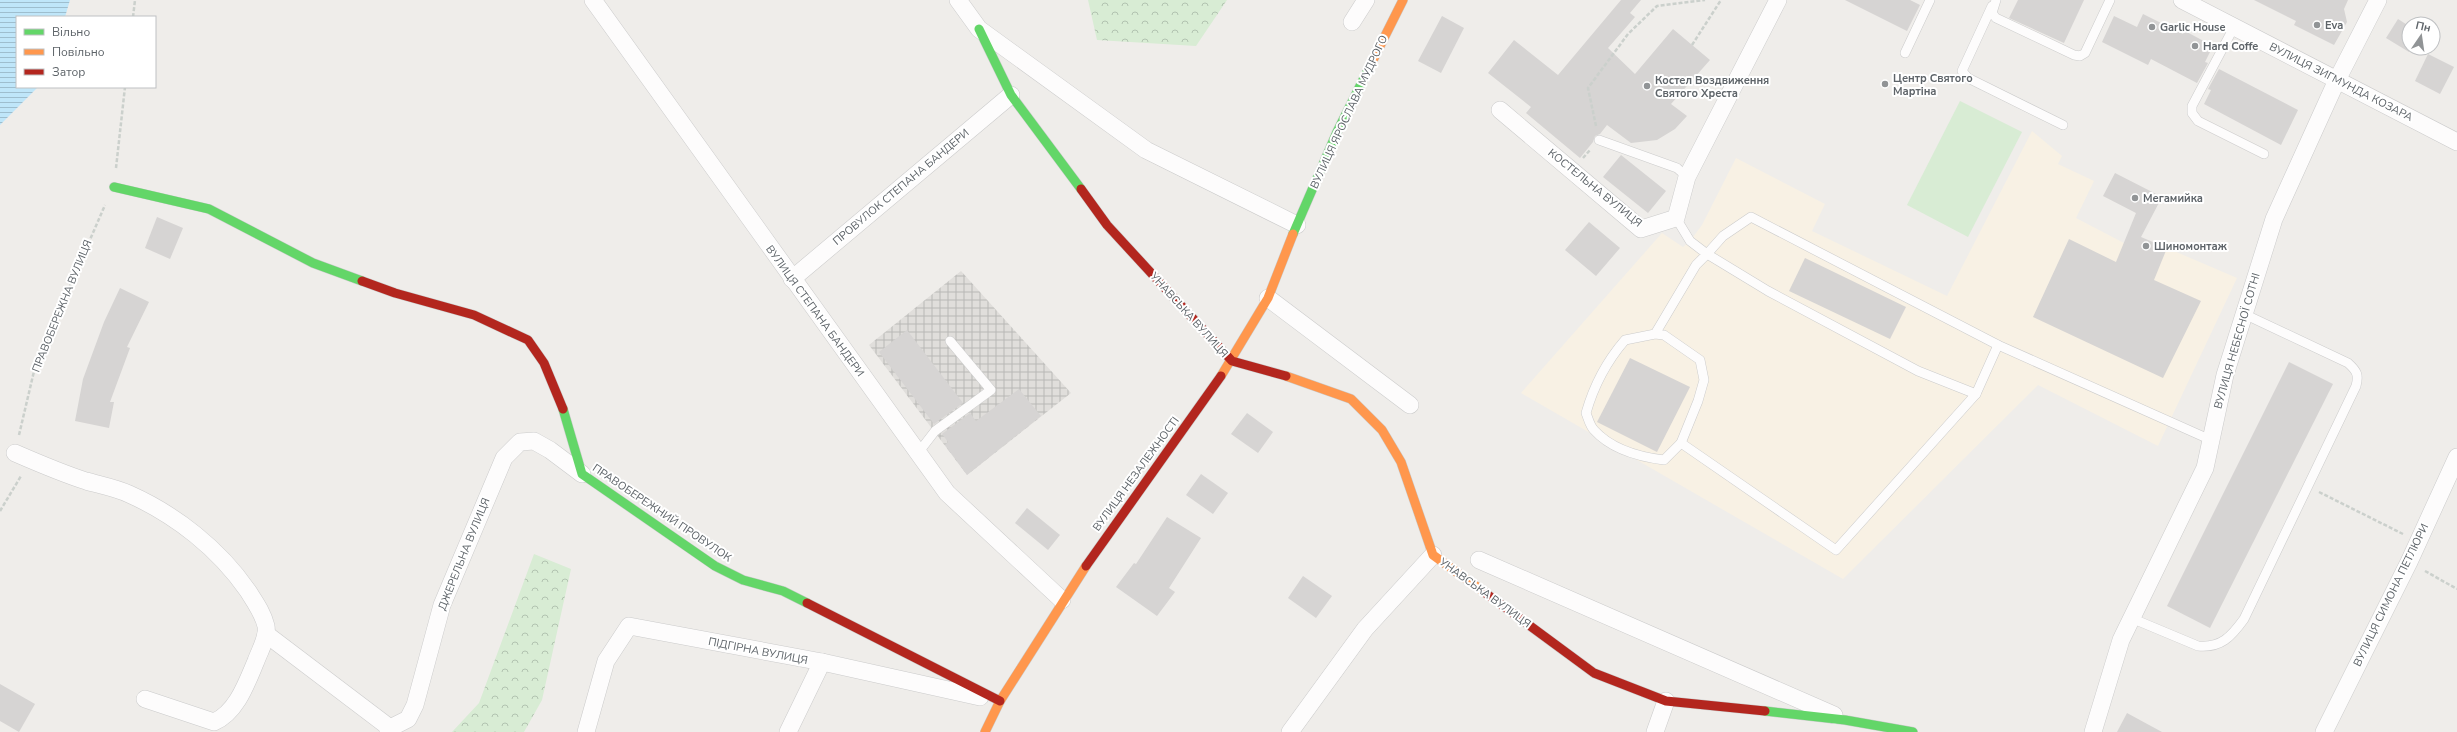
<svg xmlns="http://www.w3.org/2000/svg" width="2457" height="732" viewBox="0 0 2457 732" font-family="'Nunito Sans',sans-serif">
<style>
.commercial{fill:#f8f1e4}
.industrial{fill:url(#industrial-grid)}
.grass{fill:#d8ecd4}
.forest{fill:url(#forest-crowns)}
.water{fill:url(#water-rules)}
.building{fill:#d6d4d3}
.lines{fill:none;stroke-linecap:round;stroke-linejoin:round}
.lane-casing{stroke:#cbcbcb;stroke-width:10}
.street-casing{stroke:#cbcbcb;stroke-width:18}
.fast-casing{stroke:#cacbcb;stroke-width:10}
.slow-casing{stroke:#cacbcb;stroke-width:10}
.jam-casing{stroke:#cacbcb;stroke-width:10}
.path{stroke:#cbd0cc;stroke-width:2.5;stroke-dasharray:4 2;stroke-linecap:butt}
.lane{stroke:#fdfcfc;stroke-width:9}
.street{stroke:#fdfcfc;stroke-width:17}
.fast{stroke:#63d668;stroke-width:9}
.slow{stroke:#ff974d;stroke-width:9}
.jam{stroke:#b3261e;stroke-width:9}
.poi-dot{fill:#919496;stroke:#fff;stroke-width:1.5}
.labels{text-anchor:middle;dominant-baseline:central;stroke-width:4;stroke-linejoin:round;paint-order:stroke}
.poi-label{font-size:11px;font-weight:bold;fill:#5e6469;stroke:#fff;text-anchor:start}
.street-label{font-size:11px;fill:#5e6469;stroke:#fff}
</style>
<defs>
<pattern id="industrial-grid" width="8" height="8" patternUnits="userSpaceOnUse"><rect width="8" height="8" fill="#e0dedb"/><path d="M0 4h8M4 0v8" fill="none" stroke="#b9b8b6"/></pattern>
<pattern id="forest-crowns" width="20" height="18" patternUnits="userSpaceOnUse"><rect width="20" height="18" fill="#d8ecd4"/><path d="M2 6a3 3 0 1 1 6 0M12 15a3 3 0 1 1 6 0" fill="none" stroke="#b2c3b0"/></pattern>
<pattern id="water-rules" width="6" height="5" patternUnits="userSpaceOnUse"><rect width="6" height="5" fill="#bfe6f9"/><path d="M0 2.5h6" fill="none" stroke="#9ebece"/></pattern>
</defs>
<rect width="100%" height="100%" fill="#efedea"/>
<path class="commercial" d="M2032 131 2062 156 2058 164 2094 181 2076 218 2124 243 2162 260 2167 248 2237 278 2158 446 2038 385 1843 579 1521 393 1662 233 1683 247 1690 241 1702 225 1736 158 1825 204 1812 231 1947 296Z"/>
<path class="industrial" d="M961 271 1071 393 967 475 869 345Z"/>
<path class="grass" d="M1960 101 2022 132 1968 237 1907 205Z"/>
<g class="forest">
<path d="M1088 0H1227L1196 46 1097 40Z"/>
<path d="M534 554 571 569 542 700 524 732H452L479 703Z"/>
</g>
<path class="water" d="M0 0H70L65 17H17V87H38L0 125Z"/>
<g class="building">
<path d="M1621 0H1641L1630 13 1635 17 1608 48 1635 74 1673 29 1710 60 1671 104 1687 116 1675 129 1657 140 1631 143 1607 125 1600 134 1595 136 1593 142 1580 158 1526 113 1531 107 1488 73 1514 40 1558 75Z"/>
<path d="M1845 0H1910L1920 5 1907 31Z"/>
<path d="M2018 0H2084L2064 43 2009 18Z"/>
<path d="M2254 0H2348L2344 9 2347 22 2334 45 2294 25 2296 21Z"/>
<path d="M2143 14 2183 34 2185 31 2213 46 2205 62 2208 63 2197 83 2151 59 2148 65 2102 42 2114 16 2137 27Z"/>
<path d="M1442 16 1464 28 1441 73 1418 61Z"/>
<path d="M2398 19 2409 26V52L2386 38Z"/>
<path d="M2428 54 2454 67 2440 94 2415 81Z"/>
<path d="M2219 69 2298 110 2281 145 2204 104 2211 90 2208 89Z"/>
<path d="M1621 155 1666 191 1648 213 1603 177Z"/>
<path d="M2115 173 2162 197 2141 237 2167 248 2154 280 2201 301 2163 378 2033 317 2069 239 2116 262 2136 213 2103 196Z"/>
<path d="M157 217 183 228 170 259 145 248Z"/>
<path d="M1589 222 1620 248 1596 276 1565 250Z"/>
<path d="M1805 258 1906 307 1890 339 1789 291Z"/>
<path d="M120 288 149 302 127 347 130 348 110 402H114L109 428 75 421 83 379 104 322Z"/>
<path d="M907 330 963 403 934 424 879 352Z"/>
<path d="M1630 358 1690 387 1657 452 1597 422Z"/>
<path d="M2289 362 2333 384 2210 628 2167 606Z"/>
<path d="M1019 389 1041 416 967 475 945 445 948 442 942 434 970 413 976 421Z"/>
<path d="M1247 413 1273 432 1258 453 1231 434Z"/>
<path d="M1201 474 1228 493 1213 514 1186 495Z"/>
<path d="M1027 508 1060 535 1048 550 1015 523Z"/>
<path d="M1167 517 1201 538 1169 588 1175 592 1157 616 1116 587 1134 563 1136 564Z"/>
<path d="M1303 576 1332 596 1316 618 1288 598Z"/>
<path d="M0 684 35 704 19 732 0 721Z"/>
<path d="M2127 713 2162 732H2117Z"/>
</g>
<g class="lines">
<defs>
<g id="lane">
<path d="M1996 0 1992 13 1996 18 2074 55 2080 56 2085 53 2110 0"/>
<path d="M1992 6 1962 71 1968 78 2063 125"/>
<path d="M2234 27 2192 106V113L2198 121 2264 154"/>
<path d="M1905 53 1930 0"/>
<path d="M1599 140 1677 168 1687 177"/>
<path d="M1655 334 1664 335 1700 360 1704 380 1698 401 1681 443 1664 460C1640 457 1611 449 1594 430 1590 426 1588 418 1586 413 1594 385 1606 362 1625 340L1655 334 1696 265 1707 254 1690 241 1676 218"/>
<path d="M1976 394 1918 371 1768 291 1707 254 1723 236 1751 217 1998 345 2211 440"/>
<path d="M1681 443 1836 550 1976 394 1998 345"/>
<path d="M918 453 935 431 991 390 950 341"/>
<path d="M2131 618 2198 646C2221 648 2231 637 2244 619L2356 386C2359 375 2357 371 2348 363L2244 314"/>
</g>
<g id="street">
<path d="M593 0 947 493 1062 600"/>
<path d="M958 0 979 29 1146 150 1297 225"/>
<path d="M2182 0 2457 142"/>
<path d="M1352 22 1366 0"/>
<path d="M1500 110 1641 229 1676 218 1687 177 1778 0"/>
<path d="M792 279 1011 95"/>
<path d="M1268 298 1410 405"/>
<path d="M15 453C38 463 61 473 86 481 100 485 116 488 129 494 176 515 219 549 248 591 255 602 263 613 266 626 268 637 260 650 256 661 247 682 237 712 214 722L145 699"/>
<path d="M1479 560 1834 715"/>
<path d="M266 634 390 728"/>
<path d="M388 732 390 728 408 719 415 705 442 605 504 458 520 442 534 441 550 450 582 474"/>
<path d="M586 732 606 661 629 626 822 662 980 697"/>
<path d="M788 732 822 662"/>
<path d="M1290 732 1365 629 1433 555"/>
<path d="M1655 732 1666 701"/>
<path d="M2093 732 2121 640 2205 468 2225 375 2274 219 2337 80 2378 0"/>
<path d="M2324 732 2409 562 2457 457"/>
</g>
<g id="fast">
<path d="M979 29 1011 95 1081 189"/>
<path d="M114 187 209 209 313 263 362 281"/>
<path d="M1293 234 1337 132 1370 66"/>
<path d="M563 409 582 474 715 566 743 580 783 591 807 603"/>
<path d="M1765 711 1845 720 1913 732"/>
</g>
<g id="slow">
<path d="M1370 66 1403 0"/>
<path d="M1221 376 1268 298 1293 234"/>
<path d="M1286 376 1351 399 1382 430 1401 462 1433 555 1484 592"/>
<path d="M985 732 1000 701 1086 566"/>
</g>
<g id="jam">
<path d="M1081 189 1107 225 1232 361 1286 376"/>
<path d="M362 281 395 293 474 315 528 340 544 363 563 409"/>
<path d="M1086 566 1221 376"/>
<path d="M1484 592 1594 673 1666 701 1765 711"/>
<path d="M807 603 1000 701"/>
</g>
</defs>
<use href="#lane" class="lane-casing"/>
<use href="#street" class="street-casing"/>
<use href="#fast" class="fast-casing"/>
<use href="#slow" class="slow-casing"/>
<use href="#jam" class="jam-casing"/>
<g class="path">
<path d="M133 17 135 0"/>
<path d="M1692 45 1721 0"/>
<path d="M1596 126 1588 88 1628 34 1657 6 1705 0"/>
<path d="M1583 158 1590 150"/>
<path d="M116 168 125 87"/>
<path d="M19 435 35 367 105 205"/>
<path d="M2319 492 2403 534"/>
<path d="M0 511 21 476"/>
<path d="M2425 571 2457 589"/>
</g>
<use href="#lane" class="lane"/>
<use href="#street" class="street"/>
<use href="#fast" class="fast"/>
<use href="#slow" class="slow"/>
<use href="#jam" class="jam"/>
</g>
<g class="poi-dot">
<circle cx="2317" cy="25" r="4"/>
<circle cx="2152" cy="27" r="4"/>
<circle cx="2195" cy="46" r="4"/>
<circle cx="1885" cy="84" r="4"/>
<circle cx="1647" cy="86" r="4"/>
<circle cx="2135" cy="198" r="4"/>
<circle cx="2146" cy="246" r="4"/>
</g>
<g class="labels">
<g class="poi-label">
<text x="2325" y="25">Eva</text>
<text x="2160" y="27">Garlic House</text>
<text x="2203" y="46">Hard Coffe</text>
<text x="1893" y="78">Центр Святого<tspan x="1893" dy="13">Мартіна</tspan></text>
<text x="1655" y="80">Костел Воздвиження<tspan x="1655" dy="13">Святого Хреста</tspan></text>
<text x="2143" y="198">Мегамийка</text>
<text x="2154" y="246">Шиномонтаж</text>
</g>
<g class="street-label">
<text transform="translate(2341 82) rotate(27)">ВУЛИЦЯ ЗИГМУНДА КОЗАРА</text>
<text transform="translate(1349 112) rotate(-65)">ВУЛИЦЯ ЯРОСЛАВА МУДРОГО</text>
<text transform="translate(901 187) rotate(-40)">ПРОВУЛОК СТЕПАНА БАНДЕРИ</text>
<text transform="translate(1595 188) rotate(39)">КОСТЕЛЬНА ВУЛИЦЯ</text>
<text transform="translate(62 306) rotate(-68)">ПРАВОБЕРЕЖНА ВУЛИЦЯ</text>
<text transform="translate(815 311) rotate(54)">ВУЛИЦЯ СТЕПАНА БАНДЕРИ</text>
<text transform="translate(1189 315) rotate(48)">УНАВСЬКА ВУЛИЦЯ</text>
<text transform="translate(2237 341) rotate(-74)">ВУЛИЦЯ НЕБЕСНОЇ СОТНІ</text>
<text transform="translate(1136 474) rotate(-54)">ВУЛИЦЯ НЕЗАЛЕЖНОСТІ</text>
<text transform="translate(662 513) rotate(34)">ПРАВОБЕРЕЖНИЙ ПРОВУЛОК</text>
<text transform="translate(464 554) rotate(-68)">ДЖЕРЕЛЬНА ВУЛИЦЯ</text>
<text transform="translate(1485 593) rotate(36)">УНАВСЬКА ВУЛИЦЯ</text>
<text transform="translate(2391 595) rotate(-64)">ВУЛИЦЯ СИМОНА ПЕТЛЮРИ</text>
<text transform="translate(758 651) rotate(11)">ПІДГІРНА ВУЛИЦЯ</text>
</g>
</g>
<rect x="16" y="16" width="140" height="72" fill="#ffffff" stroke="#bfc1c3"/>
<rect x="24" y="29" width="20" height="6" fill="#63d668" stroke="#bfc1c3"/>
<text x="52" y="36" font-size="12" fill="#5e6469">Вільно</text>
<rect x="24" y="49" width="20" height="6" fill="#ff974d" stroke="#bfc1c3"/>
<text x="52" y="56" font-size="12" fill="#5e6469">Повільно</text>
<rect x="24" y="69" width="20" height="6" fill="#b3261e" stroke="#bfc1c3"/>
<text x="52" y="76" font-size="12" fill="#5e6469">Затор</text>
<g transform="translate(2421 36) rotate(13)"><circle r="19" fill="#ffffff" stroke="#bfc1c3"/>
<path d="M0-3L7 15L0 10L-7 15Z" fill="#919496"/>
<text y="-6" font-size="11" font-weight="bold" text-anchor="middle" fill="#5e6469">Пн</text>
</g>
</svg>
